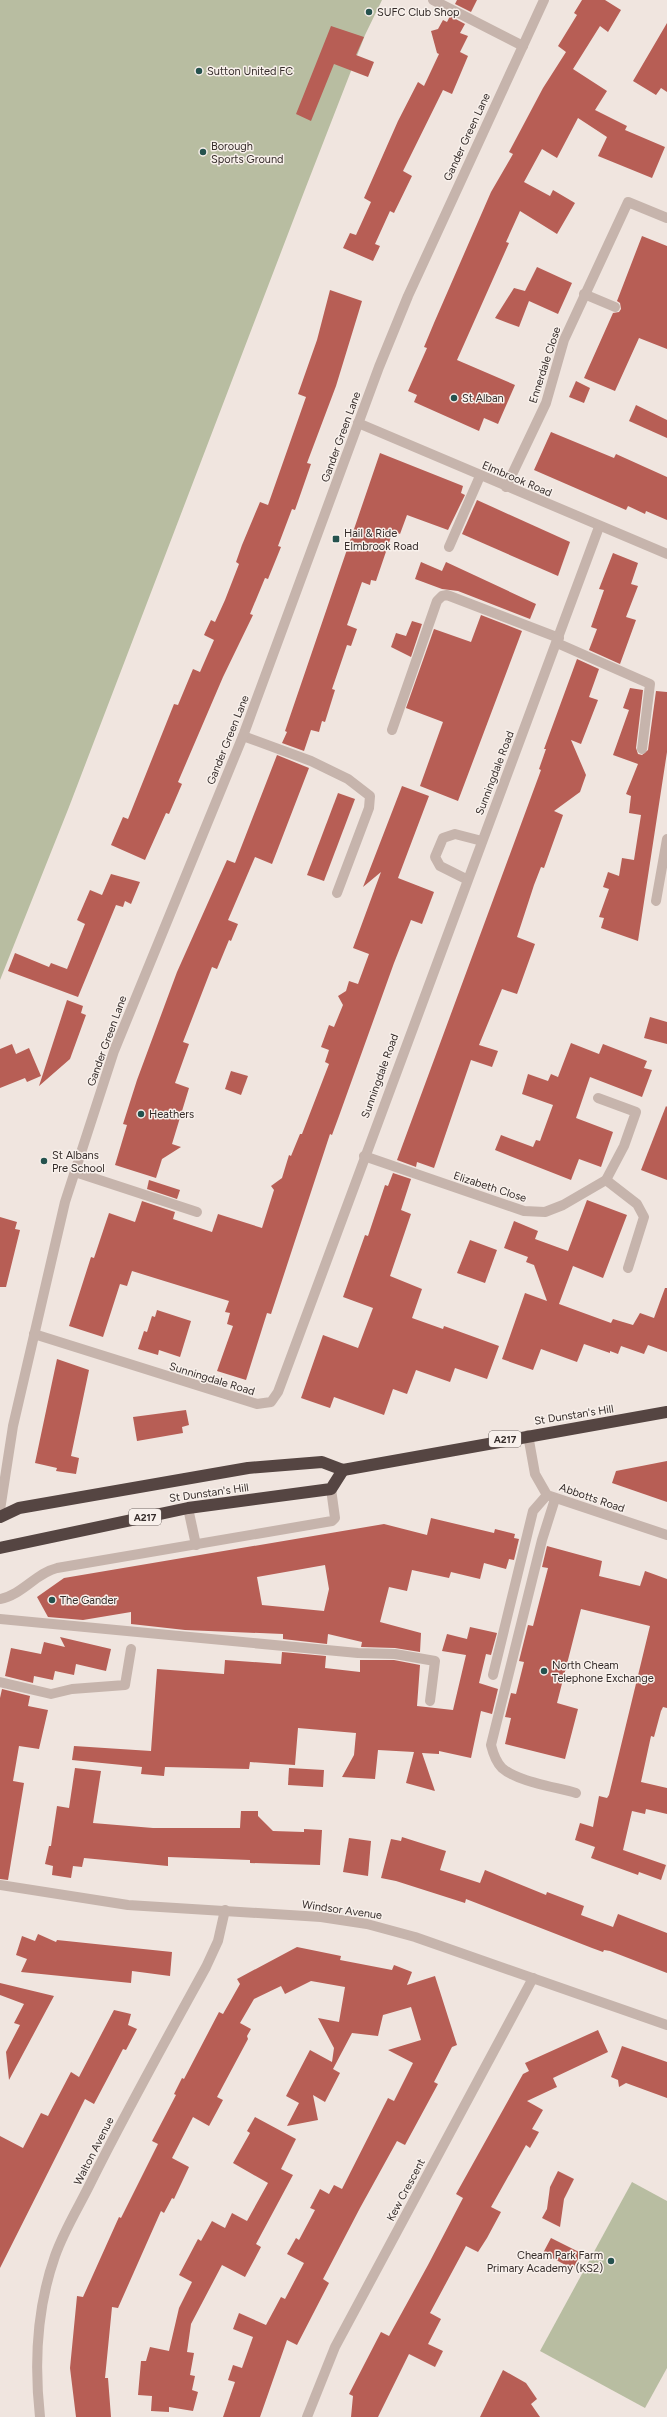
<svg xmlns="http://www.w3.org/2000/svg" width="667" height="2417" viewBox="0 0 667 2417" font-family="Figtree,sans-serif">
<style>
.green{fill:#b8bda1}
.building{fill:#b75e55;fill-rule:evenodd}
.lines{fill:none;stroke-linecap:round;stroke-linejoin:round}
.minor{stroke:#c6b4ac;stroke-width:10}
.highway{stroke:#554542;stroke-width:12}
.poi-dot{fill:#25524e;stroke:#f8f0eb;stroke-width:1.5}
.labels{text-anchor:middle;dominant-baseline:central;stroke-width:3;stroke-linejoin:round;paint-order:stroke}
.shield{fill:#f8f0eb;stroke:#706764;stroke-width:1}
.shield-label{font-size:10px;font-weight:bold;fill:#352c2a}
.poi-label{font-size:11px;fill:#352c2a;stroke:#f8f0eb;text-anchor:start}
.street-label{font-size:11px;fill:#352c2a;stroke:#f8f0eb}
</style>
<rect width="100%" height="100%" fill="#f0e5df"/>
<g class="green">
<path d="M0 0H382L365 35 304 192 69 807 0 980Z"/>
<path d="M632 2182 667 2201V2368L645 2408 540 2351Z"/>
</g>
<g class="building">
<path d="M457 0H477L471 12 455 4Z"/>
<path d="M582 0H605L621 10 608 32 600 26 573 69 607 91 595 110 627 126 625 130 665 147 652 178 598 156 607 137 578 118 557 158 542 149 524 182 550 196 553 190 575 203 557 234 520 211 506 242 509 243 457 360 515 385 498 424 484 418 479 431 414 402 417 395 408 391 427 348 424 347 434 323 491 192 513 154 509 152 543 88 566 52 558 46 577 15 574 13Z"/>
<path d="M450 16 465 24 460 33 468 36 460 52 468 56 452 94 443 90 403 171 412 176 394 213 390 211 375 244 380 246 373 261 343 248 350 233 356 235 371 202 364 198 398 121 418 82 424 86 439 54 437 53 431 31 438 29 443 20 447 22Z"/>
<path d="M667 23V92L661 88 656 95 633 81Z"/>
<path d="M331 26 364 37 356 55 374 62 368 77 334 64 311 121 296 114Z"/>
<path d="M642 236 667 246V349L639 338 615 391 584 378 613 313 619 312 621 309 620 303 617 301Z"/>
<path d="M537 267 572 283 558 314 529 301 519 327 495 318 514 288 525 291Z"/>
<path d="M330 290 362 301 336 386 307 463 311 464 295 510 292 509 278 546 281 547 268 579 265 578 250 614 253 615 223 677 178 782 182 784 169 814 166 813 145 860 111 845 123 817 128 819 174 704 178 705 193 669 200 672 214 640 204 635 211 620 215 622 225 600 239 564 236 562 242 545 260 502 268 505 306 397 298 394 317 340Z"/>
<path d="M576 381 590 388 584 403 569 397Z"/>
<path d="M636 405 667 420V438L629 421Z"/>
<path d="M551 432 614 458 616 454 667 477V520L646 511 645 514 628 506 626 510 534 470Z"/>
<path d="M380 453 463 486 461 493 465 495 448 530 407 515 400 534 393 531 376 581 371 580 370 585 362 582 347 625 357 629 351 646 347 645 332 689 335 690 325 722 322 721 319 732 311 730 304 751 282 743 287 732 285 731Z"/>
<path d="M477 500 570 542 558 576 462 534Z"/>
<path d="M613 553 638 563 631 584 638 586 626 617 636 620 620 664 589 650 597 629 591 627 604 590 599 589Z"/>
<path d="M421 562 442 571 446 562 536 604 530 619 458 591 442 589 415 579Z"/>
<path d="M481 615 522 631 458 801 420 786 443 722 406 708 434 629 471 642Z"/>
<path d="M412 621 422 624 411 657 391 647 396 633 406 636Z"/>
<path d="M577 659 599 669 589 697 598 700 581 744 571 740 586 775 580 792 554 811 563 815 544 868 541 867 534 885 517 937 535 944 517 994 502 989 479 1045 498 1051 492 1067 471 1060 434 1168 417 1162 416 1167 397 1160 541 770 539 769 546 749H544Z"/>
<path d="M630 688 643 690 636 748 638 754 642 755 648 750 656 691 667 692V752L638 941 601 928 604 918 599 917 609 889 603 887 608 872 619 876 622 858 634 860 641 815 629 813 631 796 626 794 638 764 613 755 629 710 623 708Z"/>
<path d="M277 755 309 768 272 864 255 857 228 920 238 924 231 941 229 940 217 969 212 967 183 1042 189 1044 175 1083 189 1088 172 1144 181 1147 162 1159 156 1178 115 1165 127 1125 123 1124 137 1080 177 972 227 860 235 863Z"/>
<path d="M402 786 429 796 398 878 434 892 422 924 411 920 394 963 339 1116 332 1135 330 1134 271 1314 267 1313 246 1380 217 1371 233 1326 227 1324 230 1313 225 1312 229 1301 132 1271 127 1286 120 1284 103 1337 69 1326 91 1257 94 1258 109 1213 135 1222 142 1201 175 1212 173 1219 212 1232 218 1214 262 1228 274 1190 271 1186 282 1178 289 1155 291 1156 300 1134H302L329 1064 325 1062 329 1050 321 1047 329 1025 334 1027 343 1005 338 996 346 991 349 981 358 984 369 954 353 948 381 872 363 887Z"/>
<path d="M338 793 355 799 324 881 307 875Z"/>
<path d="M111 874 140 882 131 904 125 901 123 907 116 905 78 997 8 971 15 953 49 967 51 963 67 969 85 924 77 920 90 890 102 895Z"/>
<path d="M67 1000 83 1006 81 1013 86 1015 70 1059 39 1086Z"/>
<path d="M650 1017 667 1022V1044L644 1038Z"/>
<path d="M571 1043 599 1054 603 1044 647 1061 644 1068 652 1070 642 1097 590 1077 576 1118 613 1132 601 1167 579 1159 571 1180 495 1150 501 1135 533 1147 536 1140 540 1141 553 1105 522 1094 528 1074 548 1081 551 1074 558 1077Z"/>
<path d="M12 1044 16 1054 29 1048 41 1076 27 1082 25 1078 0 1088V1049Z"/>
<path d="M231 1071 248 1076 241 1095 225 1089Z"/>
<path d="M666 1106 667 1107V1180L641 1170Z"/>
<path d="M393 1173 411 1179 401 1210 411 1214 390 1276 422 1289 412 1318 443 1329 444 1326 499 1346 487 1379 455 1368 450 1382 416 1370 407 1394 393 1389 384 1415 334 1397 330 1408 301 1398 323 1335 358 1348 373 1308 343 1297 365 1235 368 1236 385 1185 388 1186Z"/>
<path d="M149 1180 180 1190 177 1199 147 1189Z"/>
<path d="M587 1200 627 1215 603 1278 573 1266 559 1304 611 1323 613 1319 633 1325 640 1313 654 1318 665 1288H667V1352L648 1345 644 1354 621 1346 618 1354 610 1351V1353L584 1344 577 1362 541 1349 533 1370 502 1359 525 1293 547 1301 534 1265 526 1262 528 1257 504 1248 514 1221 538 1231 535 1239 568 1251Z"/>
<path d="M0 1217 17 1222 15 1229 20 1230 6 1287H0Z"/>
<path d="M470 1240 497 1250 485 1283 457 1273Z"/>
<path d="M157 1310 191 1321 180 1357 159 1350 158 1355 138 1349 144 1331 147 1332 152 1316 155 1317Z"/>
<path d="M57 1359 89 1370 71 1456 79 1458 76 1474 56 1471 57 1468 35 1463Z"/>
<path d="M186 1410 189 1425 182 1427 183 1433 137 1441 133 1417Z"/>
<path d="M667 1461V1502L612 1483 616 1471Z"/>
<path d="M431 1518 494 1533 495 1529 515 1534 514 1538 519 1539 514 1560 509 1559 506 1569 484 1563 480 1579 451 1572 449 1578 412 1570 407 1591 389 1587 380 1622 421 1633 420 1652 395 1648 361 1647 362 1642 328 1634 327 1644 283 1639V1634L185 1630 131 1624V1612L83 1620 48 1617 37 1597 64 1578 384 1524 427 1535ZM325 1565 329 1589 324 1611 262 1605 257 1577Z"/>
<path d="M547 1546 602 1561 599 1576 640 1586 645 1571 667 1579V1708L663 1707 661 1711 654 1737 651 1736 641 1782 667 1788V1814L646 1809 645 1814 632 1811 623 1850 666 1865 661 1880 639 1872 638 1875 591 1858 595 1847 575 1840 580 1823 593 1827 599 1796 607 1798 609 1795 650 1626 581 1609 557 1703 578 1709 565 1759 505 1744 511 1718 505 1717 511 1693 516 1694 524 1662 519 1661 528 1625 533 1626 548 1568 542 1567Z"/>
<path d="M470 1627 497 1633 491 1655 486 1654 479 1683 498 1689 492 1714 481 1711 471 1758 439 1751V1754L422 1753 435 1791 406 1783 414 1752 378 1750 375 1779 342 1777 354 1755 356 1733 298 1728 295 1765 250 1762 249 1769 165 1767 164 1776 141 1774 142 1767 72 1760 74 1746 151 1751 157 1669 224 1674 225 1660 281 1664 282 1652 326 1656 325 1668 360 1672V1660H394L420 1665 417 1706 453 1710 466 1655 442 1651 447 1634 467 1639Z"/>
<path d="M60 1637 111 1649 106 1671 76 1664 74 1675 55 1671 53 1680 34 1676 33 1683 5 1676 11 1648 41 1654 44 1642 65 1647Z"/>
<path d="M2 1689 30 1696 28 1706 48 1710 39 1749 19 1746 13 1781 24 1783 8 1880 0 1879V1698Z"/>
<path d="M75 1768 101 1771 93 1823 153 1828H240L241 1811H258V1816L273 1831 304 1832V1829L322 1830 320 1865 250 1863V1860L168 1857V1866L84 1858 82 1867 73 1866 71 1878 52 1875 53 1866 45 1864 49 1846H51L57 1806 69 1808Z"/>
<path d="M289 1768 324 1770 323 1787 288 1785Z"/>
<path d="M402 1837 446 1851 440 1870 480 1883 485 1870 546 1895 547 1892 584 1906 581 1915 613 1927 618 1914 667 1933V1973L610 1951 604 1950 603 1952 592 1948 466 1899 465 1903 396 1881 381 1878 391 1839 401 1841Z"/>
<path d="M349 1838 371 1841 368 1876 343 1872Z"/>
<path d="M38 1934 56 1942 57 1940 172 1952 170 1976 132 1971 131 1983 21 1972 27 1959 16 1955 22 1936 35 1941Z"/>
<path d="M297 1947 341 1956 340 1960 392 1970 394 1965 412 1972 407 1985 435 1976 457 2045 452 2047 434 2082 438 2084 405 2145 397 2141 360 2208 323 2279 329 2283 297 2345 287 2340 260 2417H223L235 2382 228 2380 233 2365 242 2368 253 2337 233 2329 239 2313 266 2325 281 2297 285 2299 304 2263 287 2254 296 2238 299 2240 315 2210 310 2208 320 2189 329 2194 334 2185 342 2189 388 2098 394 2101 413 2063 388 2050 421 2040 411 2007 383 2015 378 2036 352 2033 333 2069 340 2073 325 2102 313 2095 318 2120 287 2126 299 2103 286 2096 310 2050 332 2062 334 2048 318 2018 339 2022 345 1987 311 1981 285 1994 281 1986 254 1999 240 2023 251 2029 247 2036 248 2039 217 2097 223 2100 209 2126 193 2117 172 2158 189 2167 174 2199 172 2198 164 2213 161 2211 118 2308 112 2307 105 2378H108L111 2417H76L70 2368 77 2296 83 2297 119 2217 121 2218 158 2144 152 2141 176 2095 174 2094 182 2078 184 2079 219 2012 223 2014 240 1984 237 1979Z"/>
<path d="M0 1983 54 1996 9 2080 6 2052 20 2025 14 2023 24 2004 0 1995Z"/>
<path d="M114 2010 131 2014 128 2025 137 2029 126 2050 123 2049 94 2104 85 2099 0 2268V2136L23 2148 41 2113 48 2116 71 2072 79 2077Z"/>
<path d="M598 2030 608 2052 553 2078 557 2087 527 2101 543 2110 532 2129 539 2132 530 2148 526 2145 491 2207 501 2212 487 2238 478 2252 466 2246 430 2313 441 2319 428 2344 443 2351 435 2367 409 2354 378 2417H351L353 2396 349 2394 381 2332 389 2336 428 2265 463 2198 456 2194 523 2074 529 2071 525 2063Z"/>
<path d="M622 2046 667 2062V2098L626 2083 619 2087 618 2080 611 2077Z"/>
<path d="M255 2117 296 2139 281 2169 293 2175 256 2244 261 2247 245 2277 222 2265 191 2324 187 2352 194 2353 190 2375 195 2376 192 2390 198 2392 193 2411 169 2407V2412L151 2411 152 2396 138 2395 141 2361H146L150 2347 169 2351 179 2308 192 2282 179 2275 198 2239 201 2241 212 2221 225 2228 232 2213 247 2221 268 2183 233 2163 250 2133 247 2131Z"/>
<path d="M558 2171 574 2179 564 2199 560 2227 542 2218 547 2209 550 2187Z"/>
<path d="M551 2238 581 2253 573 2269 543 2253Z"/>
<path d="M503 2370 526 2383 537 2399 531 2404 540 2417H480Z"/>
</g>
<g class="lines">
<g class="minor">
<path d="M433 0 523 46"/>
<path d="M584 294 615 307"/>
<path d="M358 423 667 554"/>
<path d="M506 487 546 403 564 340 628 202 667 218"/>
<path d="M449 547 480 476"/>
<path d="M557 643 650 684 642 749"/>
<path d="M392 730 437 601 442 596 447 595 559 638"/>
<path d="M243 736 311 761 348 779 370 796 369 808 337 893"/>
<path d="M466 879 440 866 435 857 443 838 455 834 482 841"/>
<path d="M656 901 667 839"/>
<path d="M364 1156 524 1211 545 1212 563 1205 606 1180 624 1146 636 1112 598 1098"/>
<path d="M75 1172 197 1212"/>
<path d="M606 1180 637 1204 644 1217 628 1268"/>
<path d="M34 1334 257 1404 271 1402 278 1392 599 527"/>
<path d="M528 1435 535 1474 547 1495 667 1535"/>
<path d="M555 1499 542 1540 491 1745C493 1753 496 1762 502 1768 518 1782 556 1787 576 1793"/>
<path d="M188 1508 196 1545"/>
<path d="M0 1510 13 1426 65 1202 114 1051 243 736 379 367 408 296 544 0"/>
<path d="M0 1599C22 1595 36 1573 57 1568L332 1521 335 1518 331 1489"/>
<path d="M0 1619 358 1653 395 1654 435 1661 430 1701"/>
<path d="M493 1675 533 1511 547 1495"/>
<path d="M0 1682 51 1694 72 1689 125 1685 131 1649"/>
<path d="M0 1885 128 1905 321 1917 367 1924 415 1937 667 2025"/>
<path d="M40 2417C34 2363 37 2307 55 2256 64 2230 80 2205 92 2180 128 2108 167 2038 206 1967L218 1941 225 1910"/>
<path d="M307 2417 335 2347 533 1978"/>
</g>
<g class="highway">
<path d="M0 1517 19 1508 248 1468 322 1462 343 1470 667 1412"/>
<path d="M0 1548 188 1508 331 1489 343 1470"/>
</g>
</g>
<g class="poi-dot">
<circle cx="369" cy="12" r="4"/>
<circle cx="199" cy="71" r="4"/>
<circle cx="203" cy="152" r="4"/>
<circle cx="454" cy="398" r="4"/>
<rect x="332" y="535" width="8" height="8" rx="2"/>
<circle cx="141" cy="1114" r="4"/>
<circle cx="44" cy="1161" r="4"/>
<circle cx="52" cy="1600" r="4"/>
<circle cx="544" cy="1671" r="4"/>
<circle cx="611" cy="2261" r="4"/>
</g>
<g class="labels">
<g class="shield">
<rect x="489" y="1431" width="32" height="16" rx="3"/>
<rect x="129" y="1509" width="32" height="16" rx="3"/>
</g>
<g class="shield-label">
<text x="505" y="1439">A217</text>
<text x="145" y="1517">A217</text>
</g>
<g class="poi-label">
<text x="377" y="12">SUFC Club Shop</text>
<text x="207" y="71">Sutton United FC</text>
<text x="211" y="146">Borough<tspan x="211" dy="13">Sports Ground</tspan></text>
<text x="462" y="398">St Alban</text>
<text x="344" y="533">Hail &amp; Ride<tspan x="344" dy="13">Elmbrook Road</tspan></text>
<text x="149" y="1114">Heathers</text>
<text x="52" y="1155">St Albans<tspan x="52" dy="13">Pre School</tspan></text>
<text x="60" y="1600">The Gander</text>
<text x="552" y="1665">North Cheam<tspan x="552" dy="13">Telephone Exchange</tspan></text>
<text x="603" y="2255" text-anchor="end">Cheam Park Farm<tspan x="603" dy="13">Primary Academy (KS2)</tspan></text>
</g>
<g class="street-label">
<text transform="translate(467 137) rotate(-65)">Gander Green Lane</text>
<text transform="translate(545 365) rotate(-72)">Ennerdale Close</text>
<text transform="translate(341 437) rotate(-70)">Gander Green Lane</text>
<text transform="translate(517 479) rotate(23)">Elmbrook Road</text>
<text transform="translate(228 740) rotate(-68)">Gander Green Lane</text>
<text transform="translate(495 773) rotate(-69)">Sunningdale Road</text>
<text transform="translate(107 1041) rotate(-70)">Gander Green Lane</text>
<text transform="translate(380 1076) rotate(-70)">Sunningdale Road</text>
<text transform="translate(490 1187) rotate(18)">Elizabeth Close</text>
<text transform="translate(212 1379) rotate(17)">Sunningdale Road</text>
<text transform="translate(574 1415) rotate(-9)">St Dunstan's Hill</text>
<text transform="translate(209 1493) rotate(-8)">St Dunstan's Hill</text>
<text transform="translate(592 1498) rotate(19)">Abbotts Road</text>
<text transform="translate(342 1910) rotate(8)">Windsor Avenue</text>
<text transform="translate(94 2151) rotate(-63)">Walton Avenue</text>
<text transform="translate(406 2190) rotate(-62)">Kew Crescent</text>
</g>
</g>
</svg>
